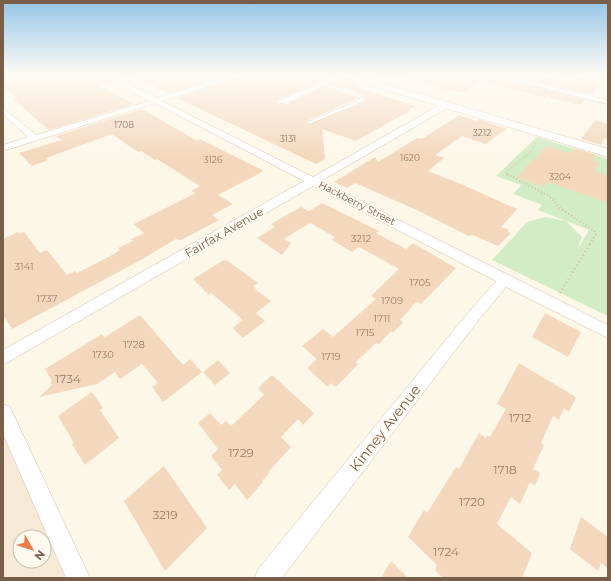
<svg xmlns="http://www.w3.org/2000/svg" width="611" height="581" viewBox="0 0 611 581" font-family="Montserrat,sans-serif">
<style>
.residential{fill:#f6ead6;fill-rule:evenodd}
.green{fill:#d2ecc5}
.building{fill:#f4d8be}
.lines{fill:none;stroke-linecap:round;stroke-linejoin:round}
.lane-casing{stroke:#d0bfac;stroke-width:1}
.street-casing{stroke:#d0bfac;stroke-width:1}
.secondary-casing{stroke:#d6c2ac;stroke-width:1}
.path-far2{stroke:#dabba0;stroke-width:1.5;stroke-dasharray:0.5 2;stroke-linecap:butt}
.path-far1{stroke:#dabba0;stroke-width:2;stroke-dasharray:1 2.5;stroke-linecap:butt}
.path{stroke:#dabba0;stroke-width:2.5;stroke-dasharray:1 3;stroke-linecap:butt}
.lane{fill:#fff;fill-rule:evenodd}
.street{fill:#fff;fill-rule:evenodd}
.secondary{fill:#fff;fill-rule:evenodd}
.labels{text-anchor:middle;dominant-baseline:central;stroke-width:4;stroke-linejoin:round;paint-order:stroke}
.far-number-label{font-size:9px;fill:#987d67}
.far-street-label{font-size:10px;fill:#795f4a;stroke:#fffaef}
.number-label{font-size:10px;fill:#987d67}
.street-label{font-size:12px;fill:#795f4a;stroke:#fffaef}
.near-number-label{font-size:12px;fill:#987d67}
.near-street-label{font-size:14px;fill:#795f4a;stroke:#fffaef}
</style>
<rect width="100%" height="100%" fill="#fdf7e8"/>
<path class="residential" d="M3 413 78 578H3ZM20 537H44V561H20Z"/>
<path class="green" d="M537 137 608 159V316L492 260 527 222 545 217 566 221 582 237 576 252 589 230 538 210 542 205 513 194 521 185 496 176Z"/>
<g class="building">
<path d="M3 75H101L113 83 99 86 134 104 49 130 13 99 17 98 3 87Z"/>
<path d="M130 75H229L168 93Z"/>
<path d="M244 75H332L312 86 277 100V102L279 104H286L324 87 358 98 309 120 308 123 310 124 360 104 366 99V97L351 90 330 84 342 77 360 84 358 88 416 106 409 109 411 110 356 141 322 129 325 159 316 164 177 98Z"/>
<path d="M408 75H491L585 100 579 105 551 98 548 95 546 97 539 96 482 81 460 93 407 79Z"/>
<path d="M509 75H536L572 83 578 77 583 78 589 75 607 78 590 94Z"/>
<path d="M142 109 197 141 200 139 264 171 218 195 233 204 212 215 219 220 181 240 176 239 141 260 12 329 3 315V239L18 232 19 234 24 232 40 253 47 250 67 275 75 271 77 273 114 254 120 250 118 248 133 241 131 239 144 233 134 224 196 193 191 191 200 186 157 159 155 160 141 151 138 152 112 134 46 158 48 160 32 166 19 153 62 140 56 136Z"/>
<path d="M459 115 477 121 479 119 506 129 486 144 462 136 435 155 444 158 428 171 461 184 517 209 501 227 509 230 508 232 511 233 498 246 473 235 469 236 419 211 355 183 347 188 334 182 375 157 378 162 417 138 422 139Z"/>
<path d="M595 120 608 124V139L604 138 601 145 581 139Z"/>
<path d="M547 146 570 153 574 148 596 155 593 160 600 163 594 171 608 175V203L548 182 543 187 516 177Z"/>
<path d="M322 203 379 231 376 233 406 249 413 243 456 268 421 304 416 302 400 320 403 322 393 333 391 331 379 344 376 343 356 362 358 364 336 387 331 383 328 387 307 368 317 359 302 346 323 329 333 337 376 299 371 296 399 269 359 247 352 252 332 240 335 237 310 223 284 239 291 243 282 255 257 238 275 227 271 224 301 207 309 211Z"/>
<path d="M224 260 228 261 258 283 253 286 256 288 255 289 271 301 256 313 265 321 243 338 233 328 243 320 211 293 209 295 193 279Z"/>
<path d="M545 313 581 332 568 357 532 337Z"/>
<path d="M140 315 183 365 190 359 202 372 163 402 152 387 158 383 142 364 120 379 115 372 97 384 39 397 52 385 50 383 52 381 45 369 102 334 105 337Z"/>
<path d="M218 360 230 373 215 385 203 372Z"/>
<path d="M519 363 576 397 569 412 564 408 559 420 553 416 541 443 544 445 533 469 540 473 535 486 530 482 520 504 511 497 497 524 532 553 522 578H443L435 570 437 565 408 537 424 510 427 513 456 467 459 469 479 433 486 438 487 435 490 437 506 409 497 404Z"/>
<path d="M272 375 314 413 303 425 298 419 281 437 291 447 269 471 270 472 262 481 263 482 247 500 235 484 229 490 217 475 222 470 211 456 218 449 198 423 210 413 221 425 226 421 231 426 264 395 258 388Z"/>
<path d="M92 392 103 408 100 410 119 438 85 465 72 444 74 443 58 416Z"/>
<path d="M164 466 207 528 165 571 124 501Z"/>
<path d="M581 517 608 537V569L601 563 598 571 570 549Z"/>
<path d="M391 561 408 578H381Z"/>
</g>
<g class="lines">
<defs>
<path id="lane" d="M322 83 350 91 365 98 359 103 312 123H310V121L357 101 361 98 348 93 322 85Z"/>
<g id="street">
<path d="M102 75H110L157 98 234 75H243L162 101 313 177 443 103H449V107L321 181 608 325V338L506 287 477 322 282 578H255L258 569 467 314 496 281 313 186 3 365V350L304 181 155 103 3 151V145L28 137 3 114V108L36 135 149 101Z"/>
<path d="M335 75H343L317 89 285 103H279L278 101 313 87Z"/>
<path d="M492 75H503L608 100V104Z"/>
<path d="M3 404 10 407 90 578H66L3 434Z"/>
</g>
<path id="secondary" d="M342 75H355L608 149V157L343 77Z"/>
</defs>
<use href="#lane" class="lane-casing"/>
<use href="#street" class="street-casing"/>
<use href="#secondary" class="secondary-casing"/>
<path class="path-far2" d="M509 175 505 173 532 151 536 142"/>
<path class="path-far1" d="M507 174 549 196 560 208 594 231 596 234 589 245"/>
<path class="path" d="M560 293 590 244"/>
<use href="#lane" class="lane"/>
<use href="#street" class="street"/>
<use href="#secondary" class="secondary"/>
</g>
<linearGradient id="sky" x2="0" y2="1"><stop stop-color="#95c5e8"/><stop offset="0.48" stop-color="#fefbf5"/><stop offset="1" stop-color="#fefbf5" stop-opacity="0"/></linearGradient>
<rect width="611" height="156" fill="url(#sky)"/>
<g class="labels">
<g class="far-number-label">
<text x="124" y="124">1708</text>
<text x="482" y="132">3212</text>
<text x="288" y="138">3131</text>
<text x="410" y="157">1620</text>
<text x="213" y="159">3126</text>
<text x="560" y="176">3204</text>
</g>
<g class="far-street-label">
<text transform="translate(357 203) rotate(27)">Hackberry Street</text>
</g>
<g class="number-label">
<text x="361" y="238">3212</text>
<text x="24" y="266">3141</text>
<text x="420" y="282">1705</text>
<text x="47" y="298">1737</text>
<text x="392" y="300">1709</text>
<text x="382" y="318">1711</text>
<text x="365" y="332">1715</text>
<text x="134" y="344">1728</text>
<text x="103" y="354">1730</text>
<text x="331" y="356">1719</text>
</g>
<g class="street-label">
<text transform="translate(224 232) rotate(-30)">Fairfax Avenue</text>
</g>
<g class="near-number-label">
<text x="68" y="378">1734</text>
<text x="520" y="417">1712</text>
<text x="241" y="452">1729</text>
<text x="505" y="469">1718</text>
<text x="472" y="501">1720</text>
<text x="165" y="514">3219</text>
<text x="446" y="551">1724</text>
</g>
<g class="near-street-label">
<text transform="translate(385 428) rotate(-52)">Kinney Avenue</text>
</g>
</g>
<rect width="611" height="581" fill="none" stroke="#795f4a" stroke-width="8"/>
<g transform="translate(32 549) rotate(129)"><circle r="19" fill="#fffaef" stroke="#c9bcad"/>
<path d="M0-3L7 15L0 10L-7 15Z" fill="#ed7a48"/>
<text y="-6" font-size="11" font-weight="bold" text-anchor="middle" fill="#795f4a">N</text>
</g>
</svg>
